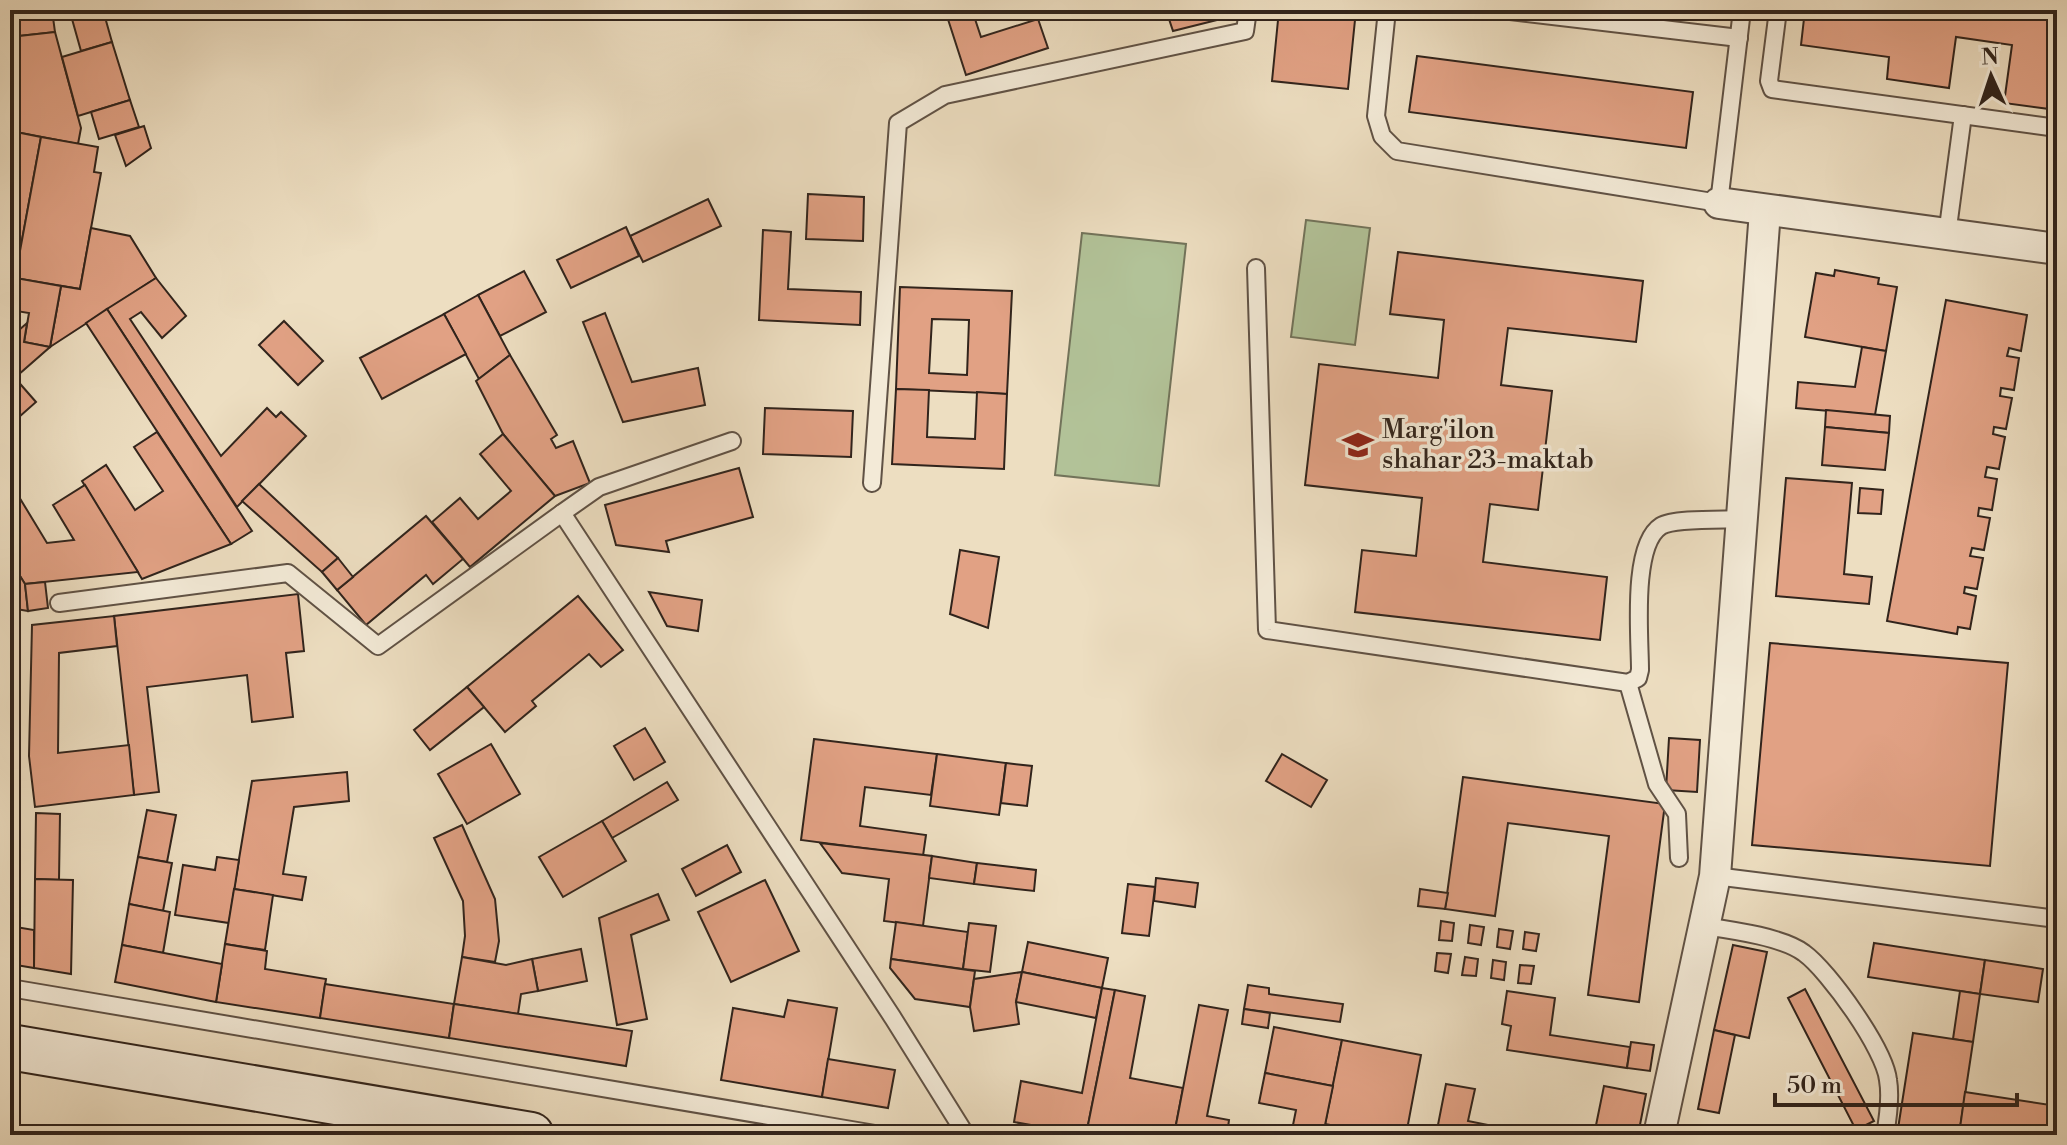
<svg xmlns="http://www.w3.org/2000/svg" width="2067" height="1145" viewBox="0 0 2067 1145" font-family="'Libre Bodoni',serif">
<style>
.green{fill:#b2c298;stroke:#72735a;stroke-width:2}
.building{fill:#e1a184;stroke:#31241c;stroke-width:2;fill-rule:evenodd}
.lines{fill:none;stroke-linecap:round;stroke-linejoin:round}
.lane-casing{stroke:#605245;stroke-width:20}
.street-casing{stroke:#605245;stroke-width:34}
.secondary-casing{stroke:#31241c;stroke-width:48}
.lane{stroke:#f3ead7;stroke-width:16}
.street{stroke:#f3ead7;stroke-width:30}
.secondary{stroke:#f3ead7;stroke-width:44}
.labels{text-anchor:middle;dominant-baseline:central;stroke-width:7;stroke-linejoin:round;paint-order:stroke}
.poi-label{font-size:26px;fill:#31241c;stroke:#f3ead7;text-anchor:start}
</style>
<rect width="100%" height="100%" fill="#eddec1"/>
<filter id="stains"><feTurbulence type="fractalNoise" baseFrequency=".0025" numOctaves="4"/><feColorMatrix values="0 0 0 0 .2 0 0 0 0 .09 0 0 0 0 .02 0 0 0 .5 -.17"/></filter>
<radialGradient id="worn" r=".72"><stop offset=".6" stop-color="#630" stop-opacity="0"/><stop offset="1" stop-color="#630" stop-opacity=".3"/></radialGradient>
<g class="green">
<path d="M1306 220 1370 228 1355 345 1291 337Z"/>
<path d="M1082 233 1186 244 1159 486 1055 475Z"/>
</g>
<g class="building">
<path d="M10 10H52L55 32 10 37Z"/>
<path d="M80 10H103L112 42 81 51 72 19 82 17Z"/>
<path d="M945 10H972L981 37 1038 19 1048 48 966 75Z"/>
<path d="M1166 10H1228L1229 17 1173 31Z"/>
<path d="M1279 10H1356L1348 89 1272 81Z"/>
<path d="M1805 10H2057V23L2052 22 2049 43 2057 45V110L2004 103 2012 45 1956 37 1949 88 1887 79 1889 57 1801 45Z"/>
<path d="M55 32 81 128 78 144 11 131 10 37Z"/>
<path d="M112 42 130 100 78 116 62 57Z"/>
<path d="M1417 56 1693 92 1686 148 1409 112Z"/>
<path d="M130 100 139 127 99 139 91 112Z"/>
<path d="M144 126 151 148 126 166 115 135Z"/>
<path d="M11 131 41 137 15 278 10 277Z"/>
<path d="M41 137 98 147 94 172 101 173 80 289 15 278Z"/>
<path d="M808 194 864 197 863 241 806 239Z"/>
<path d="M708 199 721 226 643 262 630 236Z"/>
<path d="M626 227 639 256 571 288 557 260Z"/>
<path d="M91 228 130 236 156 278 50 347 61 286 80 289Z"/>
<path d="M763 230 791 232 788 289 861 292 860 325 759 320Z"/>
<path d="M1398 252 1643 281 1636 342 1508 328 1501 385 1552 391 1538 510 1490 504 1483 562 1607 577 1600 640 1355 612 1362 550 1416 556 1422 498 1305 485 1319 364 1438 378 1444 320 1390 314Z"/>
<path d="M1835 270 1879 278 1878 284 1897 287 1886 351 1805 337 1816 273 1834 276Z"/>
<path d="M524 271 546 312 500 336 478 295Z"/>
<path d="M10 277 61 286 50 347 24 342 29 313 10 310Z"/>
<path d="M156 278 186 316 162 338 141 312 130 319 221 456 267 408 276 417 281 412 306 436 237 507 107 309Z"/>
<path d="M900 287 1012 291 1007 394 896 389ZM932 319 969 320 967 375 929 373Z"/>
<path d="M478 295 510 355 479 379 444 314Z"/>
<path d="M1946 300 2027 315 2021 351 2009 348 2007 356 2019 358 2014 390 2001 388 2000 396 2012 398 2006 429 1994 427 1993 434 2005 437 1999 469 1987 467 1985 477 1997 479 1992 510 1979 508 1978 516 1990 518 1984 550 1972 548 1970 556 1983 558 1977 589 1965 587 1964 593 1976 596 1970 629 1958 627 1957 634 1887 621Z"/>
<path d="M107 309 252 531 231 544 86 323Z"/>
<path d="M605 313 632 382 698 368 705 405 623 422 583 322Z"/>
<path d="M444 314 466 354 382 399 360 358Z"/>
<path d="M284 321 323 361 298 385 259 345Z"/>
<path d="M27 323 24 342 50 347 10 382V338Z"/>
<path d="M1862 347 1886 351 1875 415 1796 408 1798 382 1855 387Z"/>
<path d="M510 355 557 435 551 439 556 448 573 441 590 483 555 496 503 434 476 381Z"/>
<path d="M15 378 36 402 10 425V382Z"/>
<path d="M896 389 929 390 927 437 975 439 977 392 1007 394 1004 469 892 464Z"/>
<path d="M765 408 853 411 851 457 763 454Z"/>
<path d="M1826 410 1890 416 1889 433 1825 427Z"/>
<path d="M1825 427 1889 433 1885 470 1822 465Z"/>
<path d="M157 432 231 544 142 579 82 481 106 465 135 510 163 491 134 447Z"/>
<path d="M503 434 555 496 470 567 432 522 460 498 478 519 511 491 480 454Z"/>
<path d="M739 468 753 517 666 541 669 552 616 545 605 505Z"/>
<path d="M1786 478 1852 483 1844 574 1872 577 1869 604 1776 596Z"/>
<path d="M10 482 47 543 74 540 53 505 85 485 138 572 25 584 10 560Z"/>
<path d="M259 484 338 558 322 572 242 501Z"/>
<path d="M1860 488 1883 490 1881 514 1858 513Z"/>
<path d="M426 516 463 559 433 584 426 575 366 625 337 590Z"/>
<path d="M960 550 999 557 988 628 950 614Z"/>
<path d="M338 558 353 577 337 590 322 572Z"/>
<path d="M10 560 25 584 28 611 10 608Z"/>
<path d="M45 582 48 608 28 611 25 584Z"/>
<path d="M649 592 702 600 698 631 667 626Z"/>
<path d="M298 594 304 651 286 653 293 717 252 722 247 675 147 687 159 792 134 795 114 616Z"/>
<path d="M578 596 623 650 601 667 589 654 532 701 536 706 505 732 467 687Z"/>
<path d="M114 616 117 646 59 653 58 753 129 745 134 795 35 807 29 756 32 625Z"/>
<path d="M1770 643 2008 663 1990 866 1752 845Z"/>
<path d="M467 687 484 707 430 750 414 730Z"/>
<path d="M645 728 665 762 634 780 614 746Z"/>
<path d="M1669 738 1700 740 1697 792 1666 790Z"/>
<path d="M814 739 937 754 931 795 865 787 860 826 926 835 923 856 801 840Z"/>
<path d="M491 744 520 794 467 824 438 774Z"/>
<path d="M937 754 1006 763 999 815 930 806Z"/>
<path d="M1282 754 1327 780 1311 807 1266 781Z"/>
<path d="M1006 763 1032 766 1027 806 1001 803Z"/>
<path d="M347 772 349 801 294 807 283 874 306 877 302 900 234 889 252 781Z"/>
<path d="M1463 777 1665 804 1639 1002 1588 995 1609 836 1508 823 1495 916 1445 909Z"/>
<path d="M667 782 678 800 612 838 602 821Z"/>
<path d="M147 810 176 815 167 862 138 857Z"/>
<path d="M36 813 60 814 59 880 35 879Z"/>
<path d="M602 821 626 861 563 897 539 857Z"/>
<path d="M462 825 495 899 499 941 495 962 462 957 465 936 463 901 434 838Z"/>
<path d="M820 843 932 856 923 926 884 921 889 879 842 873Z"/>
<path d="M727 845 741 872 696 896 682 869Z"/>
<path d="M932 856 977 863 974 884 929 878Z"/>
<path d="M138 857 172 863 163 911 129 904Z"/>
<path d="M217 857 239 860 229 923 175 915 183 865 215 870Z"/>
<path d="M977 863 1036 870 1034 891 974 884Z"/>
<path d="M1156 878 1198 883 1195 907 1154 901Z"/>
<path d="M35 879 73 880 71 974 34 968Z"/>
<path d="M765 880 799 951 731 982 698 912Z"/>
<path d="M1128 884 1155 887 1149 936 1122 933Z"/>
<path d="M234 889 273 895 265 950 225 944Z"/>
<path d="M1420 889 1448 893 1445 909 1418 906Z"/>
<path d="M658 894 669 920 631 935 647 1019 617 1025 599 918Z"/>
<path d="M129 904 170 912 163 953 122 945Z"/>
<path d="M1441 921 1454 923 1452 941 1439 940Z"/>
<path d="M896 922 968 932 963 969 891 959Z"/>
<path d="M969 923 996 926 990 972 963 969Z"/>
<path d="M1470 925 1484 927 1481 945 1468 943Z"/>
<path d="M10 926 34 930V968L10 964Z"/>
<path d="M1499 929 1513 931 1510 949 1497 947Z"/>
<path d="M1525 932 1539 934 1536 951 1523 949Z"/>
<path d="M1028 942 1108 958 1102 988 1022 972Z"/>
<path d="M1874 943 1985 960 1980 994 1868 977Z"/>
<path d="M225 944 267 951 265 969 326 979 320 1018 216 1002Z"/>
<path d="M122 945 222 964 216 1002 115 982Z"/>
<path d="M1733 945 1767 952 1749 1038 1714 1030Z"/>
<path d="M581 949 587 981 538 991 532 959Z"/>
<path d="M1437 953 1451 954 1448 973 1435 971Z"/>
<path d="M462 957 506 965 532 959 538 991 521 994 518 1014 454 1004Z"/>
<path d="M1465 957 1478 959 1476 976 1462 975Z"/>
<path d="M891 959 975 971 970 1007 915 999 890 968Z"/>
<path d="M1493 960 1506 962 1504 980 1491 978Z"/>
<path d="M1985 960 2043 969 2038 1002 1980 994Z"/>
<path d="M1520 965 1534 966 1531 984 1518 983Z"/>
<path d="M1022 972 1016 1002 1019 1024 974 1031 970 1007 974 979Z"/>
<path d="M1022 972 1102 988 1096 1018 1016 1002Z"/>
<path d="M325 984 454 1004 449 1038 320 1018Z"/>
<path d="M1248 985 1269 988V994L1343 1004 1340 1022 1244 1009Z"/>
<path d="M1102 988 1115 990 1086 1135 1014 1122 1021 1081 1082 1093Z"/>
<path d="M1805 989 1874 1121 1856 1130 1788 998Z"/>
<path d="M1115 990 1145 996 1130 1078 1183 1088 1174 1135H1086Z"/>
<path d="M1507 991 1555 998 1550 1035 1630 1047 1627 1068 1507 1050 1511 1026 1502 1024Z"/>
<path d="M1960 991 1980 994 1973 1042 1953 1039Z"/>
<path d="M788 1000 837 1008 822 1097 721 1080 733 1008 784 1017Z"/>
<path d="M454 1004 632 1031 626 1066 449 1038Z"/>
<path d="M1199 1005 1228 1010 1207 1116 1229 1120 1227 1135H1174Z"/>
<path d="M1244 1009 1270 1013 1268 1028 1242 1024Z"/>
<path d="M1274 1027 1342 1040 1333 1086 1265 1073Z"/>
<path d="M1714 1030 1735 1035 1719 1113 1698 1109Z"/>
<path d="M1913 1033 1973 1042 1959 1135H1897Z"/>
<path d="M1342 1040 1421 1055 1406 1135H1384L1325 1124Z"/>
<path d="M1631 1042 1654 1045 1650 1071 1627 1068Z"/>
<path d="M828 1059 895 1070 888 1108 822 1097Z"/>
<path d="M1265 1073 1333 1086 1323 1135H1291L1296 1110 1259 1103Z"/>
<path d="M1446 1084 1475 1089 1468 1121 1513 1130 1512 1135H1436Z"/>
<path d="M1604 1086 1646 1094 1638 1135H1594Z"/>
<path d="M1965 1092 2057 1106V1135H1959Z"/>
</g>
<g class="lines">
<defs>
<g id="lane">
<path d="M1387 10 1376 116 1382 136 1397 151 1719 203 1742 10"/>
<path d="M1502 10 1739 38"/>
<path d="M1778 10 1769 81 1772 89 2057 128"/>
<path d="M1947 235 1963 115"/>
<path d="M1256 268 1267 630 1628 683 1638 678 1640 670C1640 637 1631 545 1661 526 1674 518 1724 520 1742 519"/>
<path d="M872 483 898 123 945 95 1245 31 1248 10"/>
<path d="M562 513 599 487 732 441"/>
<path d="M59 603 288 573 378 646 562 513 893 1018 966 1135"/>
<path d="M1628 683 1657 784 1677 814 1679 858"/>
<path d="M1715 876 2057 919"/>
<path d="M1704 926C1731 930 1783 937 1804 953 1829 971 1885 1050 1888 1080 1891 1097 1888 1118 1885 1135"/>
<path d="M10 988 881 1135"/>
<path d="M10 1134 18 1135"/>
</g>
<g id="street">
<path d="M1719 203 2057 249"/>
<path d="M1659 1135 1715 876 1765 211"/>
</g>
<path id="secondary" d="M10 1047 531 1135"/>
</defs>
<use href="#lane" class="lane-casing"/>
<use href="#street" class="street-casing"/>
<use href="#secondary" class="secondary-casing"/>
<use href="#lane" class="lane"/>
<use href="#street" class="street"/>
<use href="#secondary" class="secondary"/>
</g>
<defs>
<symbol id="school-bare" viewBox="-9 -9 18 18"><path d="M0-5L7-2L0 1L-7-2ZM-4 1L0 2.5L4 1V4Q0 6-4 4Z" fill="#8f2418" stroke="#f3ead7" stroke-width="2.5" paint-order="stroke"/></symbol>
</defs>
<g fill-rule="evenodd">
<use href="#school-bare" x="1336" y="423" width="44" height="44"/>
</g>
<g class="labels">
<g class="poi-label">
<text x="1382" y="430">Marg'ilon<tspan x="1382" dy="30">shahar 23-maktab</tspan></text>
</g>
</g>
<rect width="2067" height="1145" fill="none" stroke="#eddec1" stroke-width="40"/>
<rect x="12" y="12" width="2043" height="1121" fill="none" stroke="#31241c" stroke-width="4"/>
<rect x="20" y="20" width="2027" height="1105" fill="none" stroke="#31241c" stroke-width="2"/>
<g transform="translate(1991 76) rotate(357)" stroke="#f3ead7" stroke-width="6" paint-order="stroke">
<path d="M0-6L14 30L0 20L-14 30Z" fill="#31241c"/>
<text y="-12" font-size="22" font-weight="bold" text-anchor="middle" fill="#31241c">N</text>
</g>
<path d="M1775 1093v12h242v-12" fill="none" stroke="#31241c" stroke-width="4"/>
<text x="1787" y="1093" font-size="24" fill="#31241c" stroke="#f3ead7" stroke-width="6" paint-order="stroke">50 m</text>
<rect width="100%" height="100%" filter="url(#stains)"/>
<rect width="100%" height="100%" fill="url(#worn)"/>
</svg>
